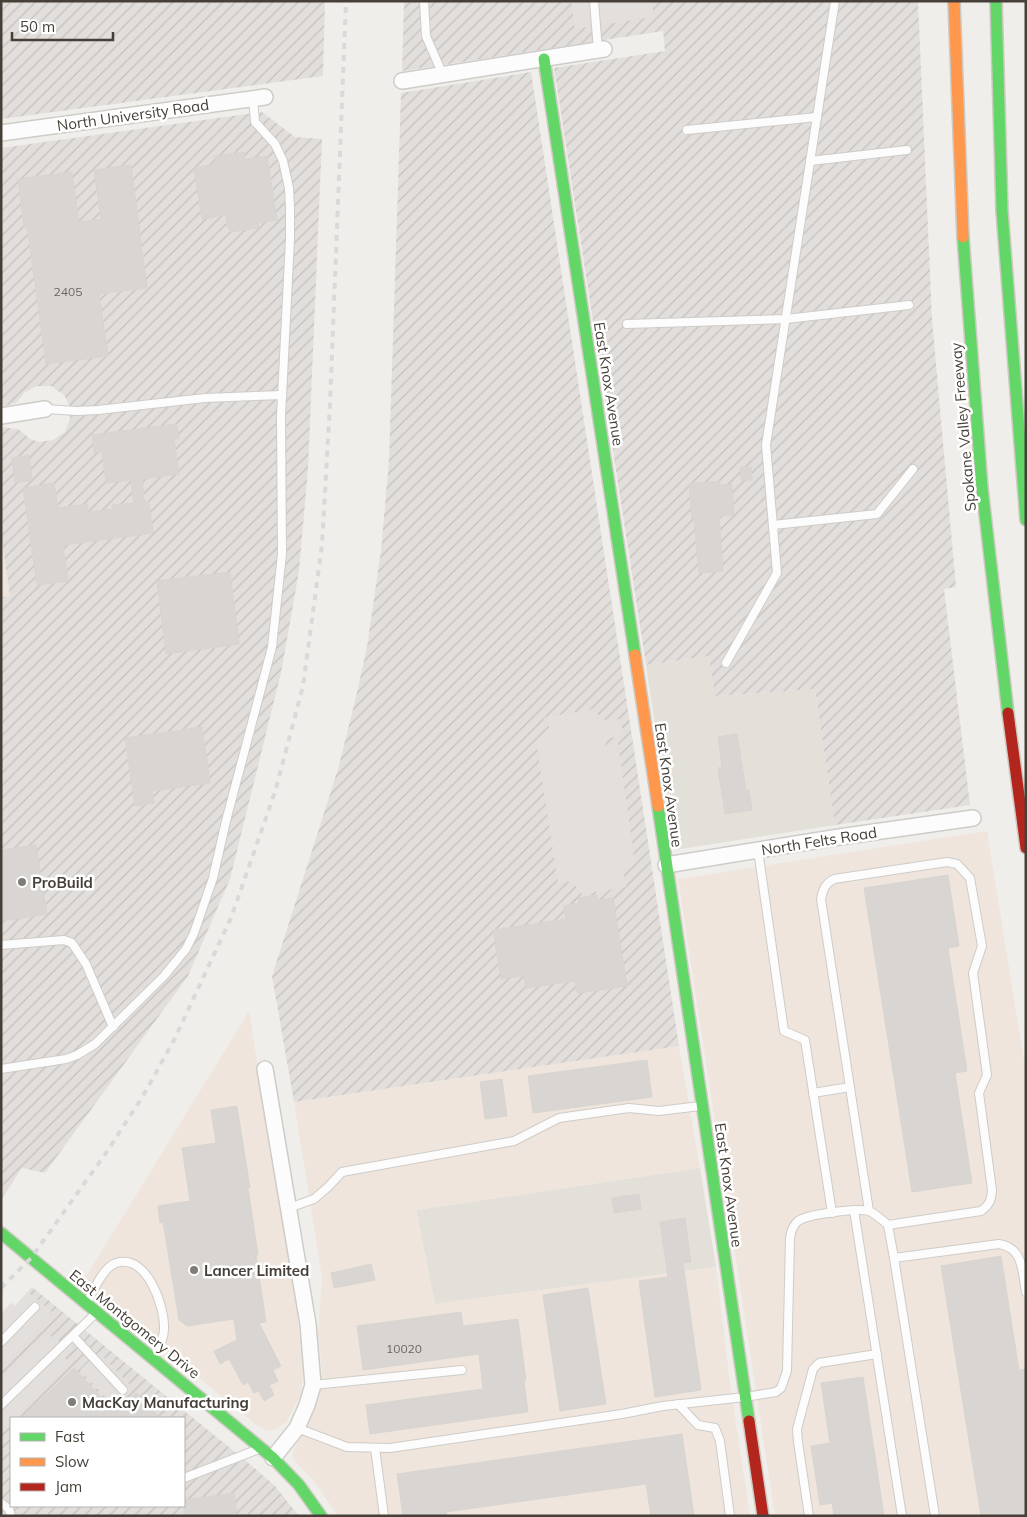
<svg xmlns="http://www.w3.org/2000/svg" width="1027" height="1517" viewBox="0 0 1027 1517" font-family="Mulish,sans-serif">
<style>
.residential{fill:#e3dfd9}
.commercial{fill:#efe5dc}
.industrial{fill:url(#industrial-furrows);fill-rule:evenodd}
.parking{fill:#e2dfdc}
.building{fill:#d8d5d2;stroke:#d8d5d1}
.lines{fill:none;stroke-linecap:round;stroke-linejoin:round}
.lane-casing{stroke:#ceccc8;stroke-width:10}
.street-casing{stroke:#ceccc8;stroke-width:18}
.fast-casing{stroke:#cecac2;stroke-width:14}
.slow-casing{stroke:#cecac2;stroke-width:14}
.jam-casing{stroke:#cecac2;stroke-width:14}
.lane{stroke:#fdfcfc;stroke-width:8}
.street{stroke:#fdfcfc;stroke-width:15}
.fast{stroke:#63d668;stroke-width:11}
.slow{stroke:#ff974d;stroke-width:11}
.jam{stroke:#b3261e;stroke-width:11}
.rail{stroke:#d9d9d8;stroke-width:4;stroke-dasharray:6 6;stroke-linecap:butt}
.poi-dot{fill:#827c76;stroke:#fff;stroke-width:2}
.labels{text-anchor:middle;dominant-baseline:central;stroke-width:5;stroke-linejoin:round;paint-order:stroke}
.number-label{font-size:12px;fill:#6c665f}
.street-label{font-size:15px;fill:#463f37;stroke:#fff}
.poi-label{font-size:15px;font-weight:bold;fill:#463f37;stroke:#fff;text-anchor:start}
</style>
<defs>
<pattern id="industrial-furrows" width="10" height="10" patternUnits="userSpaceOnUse" patternTransform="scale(1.25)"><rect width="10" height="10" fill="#e2dedb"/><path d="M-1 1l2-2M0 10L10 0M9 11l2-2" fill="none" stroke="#c3c0bd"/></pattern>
</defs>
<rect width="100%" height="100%" fill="#f0eeeb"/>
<g class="residential">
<path d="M710 656 716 696 815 689 835 825 674 850 646 665Z"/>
<path d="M700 1168 716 1267 435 1304 416 1210Z"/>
</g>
<g class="commercial">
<path d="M1 534 10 596 1 597Z"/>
<path d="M987 831 1026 1073V1516H775L678 879Z"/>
<path d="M249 1011 297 1312 303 1372 301 1394 287 1421 277 1429 269 1431 259 1427 82 1283Z"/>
<path d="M679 1046 700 1168 416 1210 435 1304 716 1267 731 1391 750 1516H338L314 1481 293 1459V1451L309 1424 320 1395 322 1370 318 1334 322 1278 294 1102Z"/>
</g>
<g class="industrial">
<path d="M1 1H325L323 76 1 119Z"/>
<path d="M404 1H918L932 319 956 587 944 589 970 805 835 825 815 689 715 696 709 656 646 665 554 68 665 51 663 31 402 71Z"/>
<path d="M531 72 679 1046 294 1102 272 976 338 769 356 697 367 647 381 551 389 460 401 93Z"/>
<path d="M262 112 295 137 322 139 308 469 299 571 281 673 230 879 188 976 45 1173 22 1168 1 1200V597L10 596 1 534V427L18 429 30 439 39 442 53 440 65 432 70 419V407L64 395 51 386H37L25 392 16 403 1 407V148Z"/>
<path d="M32 1287 246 1461 274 1485 299 1516H1V1314L11 1303 15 1306ZM11 1418H184V1506H11Z"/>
</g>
<g class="parking">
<path d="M571 1H651L654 17 575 29Z"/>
<path d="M593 709 603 720 621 719 623 735 610 738 606 741 605 747 607 749 618 742 635 864 624 873 626 887 582 894 572 881 558 884 536 741 547 732 549 727 543 718Z"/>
<path d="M28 1292 52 1312 1 1367V1314L11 1303 15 1306Z"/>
<path d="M48 1333 55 1340 57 1339 68 1351 63 1356 71 1364 14 1418H11V1421L1 1430V1377Z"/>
<path d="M99 1352 133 1388 114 1406 80 1370Z"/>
</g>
<g class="building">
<path d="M244 152 245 159 267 156 277 220 258 223 259 228 230 232 229 227H227L226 215 202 219 194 168 215 164 214 156Z"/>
<path d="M131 165 147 288 99 294 108 356 46 364 27 226 24 227 18 179 72 172 79 222 101 219 94 170Z"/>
<path d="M177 424 179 438 174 439 179 474 142 479 144 501H149L153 533 63 545 68 581 37 585 23 488 54 483 58 508 87 504 88 512 113 509 112 505 134 503 131 480 106 483 102 452 94 453 92 435Z"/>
<path d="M29 455 32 480 15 483 12 458Z"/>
<path d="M740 467H751L752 480H741Z"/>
<path d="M720 481V485L732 484 734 515 719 516 723 571 699 573 694 518 692 519 689 484Z"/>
<path d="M230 572 239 644 166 654 157 581Z"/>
<path d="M202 727 210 783 152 791 154 803 135 806 125 738Z"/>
<path d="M737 734 746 790H749L752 810 725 814 718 768 722 767 718 737Z"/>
<path d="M36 845 47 914 1 921V850Z"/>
<path d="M948 875 959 946 948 948 967 1071 955 1073 972 1183 912 1192 864 888Z"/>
<path d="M597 895V900L613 898 627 986 577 993 575 981 526 988 524 976 501 979 493 930 566 919 564 906 579 903 578 898Z"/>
<path d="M647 1060 652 1097 533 1113 528 1076Z"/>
<path d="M502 1079 507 1116 485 1119 480 1082Z"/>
<path d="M237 1106 250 1188H248L258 1255H256L266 1322 259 1323 281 1366 273 1370 278 1381 269 1385 274 1395 264 1401 259 1391 254 1393 248 1382 243 1385 229 1359 220 1364 214 1351 237 1340 234 1319 187 1326 179 1320 163 1222 160 1223 158 1206 190 1201 182 1148 216 1143 211 1110Z"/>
<path d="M639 1194 641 1209 614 1213 612 1198Z"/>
<path d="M685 1218 691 1262 683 1263 701 1390 655 1397 639 1281 668 1277 660 1222Z"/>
<path d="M1001 1256 1019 1370 1026 1369V1516H981L941 1266Z"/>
<path d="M371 1264 375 1280 334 1288 331 1273Z"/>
<path d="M588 1288 606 1404 560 1411 543 1295Z"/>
<path d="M461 1312 463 1326 518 1319 526 1380 524 1381 528 1412 370 1434 366 1405 483 1389 479 1354 363 1370 357 1326Z"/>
<path d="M74 1368 115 1412 136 1393 160 1418H22Z"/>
<path d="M863 1377 884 1516H834L832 1503 820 1505 811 1446 830 1443 821 1383Z"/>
<path d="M682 1434 694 1516H651L646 1484 446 1512 447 1516H403L397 1474Z"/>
<path d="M234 1493 237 1516H184V1500Z"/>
</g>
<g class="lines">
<defs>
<g id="lane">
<path d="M424 1 426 36 443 75"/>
<path d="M594 1 598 50"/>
<path d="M687 130 817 117"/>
<path d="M810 161 907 150"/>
<path d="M627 324 786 319 909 305"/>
<path d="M45 409 77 411 98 410 205 398 282 395"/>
<path d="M773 525 877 514 913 469"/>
<path d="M726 663 777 573 766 445 835 1"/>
<path d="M758 850 784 1031 805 1040 832 1213"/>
<path d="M1 945 64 940 72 943 86 964 113 1027"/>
<path d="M1 1069 66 1059 77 1055 95 1044 164 976 186 949 194 933 213 878 226 821 272 647 282 554 281 416 290 239V208L289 188 283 161 275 144 255 122 253 99"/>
<path d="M813 1093 850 1087"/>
<path d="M289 1208 314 1199 328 1187 342 1172 514 1141 559 1118 629 1108 659 1111 700 1106"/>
<path d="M854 1210 902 1516"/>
<path d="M869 1211 821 899C823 889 825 884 834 879L947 862 957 864 970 878 982 946 973 973 987 1075 979 1093 992 1190C991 1201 990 1204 981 1211L888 1225"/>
<path d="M87 1302C94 1291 102 1268 116 1263 147 1253 165 1307 164 1329 164 1340 158 1348 153 1358"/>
<path d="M73 1336 123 1390"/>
<path d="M1 1342 35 1307"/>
<path d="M313 1385 462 1370"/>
<path d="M678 1404 698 1425 715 1428 720 1441 730 1516"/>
<path d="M1 1405 95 1314"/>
<path d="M297 1428 347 1447 390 1448 622 1414 663 1406 745 1397 776 1392 781 1388 787 1371 790 1238C791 1231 793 1225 798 1221 808 1214 857 1208 869 1211 876 1214 882 1220 888 1225L894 1258"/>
<path d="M375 1448 384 1516"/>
<path d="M184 1478 259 1449"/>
<path d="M1 1503 9 1509 11 1516"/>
<path d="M809 1516 798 1442 797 1429 813 1369 819 1363 877 1354"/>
<path d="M935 1516 894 1258 999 1244C1024 1248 1022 1272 1026 1292"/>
</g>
<g id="street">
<path d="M402 81 604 49"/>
<path d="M1 133 265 97"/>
<path d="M1 416 45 409"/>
<path d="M666 865 839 837 973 818"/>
<path d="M265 1069 308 1324 313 1385 307 1405 297 1428 273 1458"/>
</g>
<g id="fast">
<path d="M996 1 1002 211 1026 520"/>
<path d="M544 59 635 655"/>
<path d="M963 237 982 488 1008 713"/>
<path d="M658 806 749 1421"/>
<path d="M1 1233 273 1458 299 1485 321 1516"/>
</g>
<g id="slow">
<path d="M954 1 963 237"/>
<path d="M635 655 658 806"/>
</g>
<g id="jam">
<path d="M1008 713 1026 848"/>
<path d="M749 1421 763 1516"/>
</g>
</defs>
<use href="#lane" class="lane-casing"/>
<use href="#street" class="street-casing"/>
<use href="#fast" class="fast-casing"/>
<use href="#slow" class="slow-casing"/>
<use href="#jam" class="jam-casing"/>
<use href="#lane" class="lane"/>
<use href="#street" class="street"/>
<use href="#fast" class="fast"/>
<use href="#slow" class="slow"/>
<use href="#jam" class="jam"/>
<path class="rail" d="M1 1288 31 1258 106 1153 143 1096 175 1038 231 918 275 792 303 686 322 545 330 404 346 1"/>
</g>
<g class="poi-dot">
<circle cx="22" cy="882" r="5"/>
<circle cx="194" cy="1270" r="5"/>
<circle cx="72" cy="1402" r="5"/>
</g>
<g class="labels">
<g class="number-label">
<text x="68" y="291">2405</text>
<text x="404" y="1348">10020</text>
</g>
<g class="street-label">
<text transform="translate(133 115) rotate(-8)">North University Road</text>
<text transform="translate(609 384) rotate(81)">East Knox Avenue</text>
<text transform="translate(963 427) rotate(-95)">Spokane Valley Freeway</text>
<text transform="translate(669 785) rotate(82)">East Knox Avenue</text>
<text transform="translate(819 841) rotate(-9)">North Felts Road</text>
<text transform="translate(729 1185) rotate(82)">East Knox Avenue</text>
<text transform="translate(135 1324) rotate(39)">East Montgomery Drive</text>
</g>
<g class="poi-label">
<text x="32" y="882">ProBuild</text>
<text x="204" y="1270">Lancer Limited</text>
<text x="82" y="1402">MacKay Manufacturing</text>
</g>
</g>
<rect width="1027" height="1517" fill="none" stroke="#463f37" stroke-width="5"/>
<rect x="10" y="1417" width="175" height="90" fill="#ffffff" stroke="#b5b2af"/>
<rect x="20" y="1433" width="25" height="8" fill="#63d668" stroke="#b5b2af"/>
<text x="55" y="1442" font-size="15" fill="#463f37">Fast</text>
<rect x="20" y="1458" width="25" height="8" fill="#ff974d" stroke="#b5b2af"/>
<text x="55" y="1467" font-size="15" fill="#463f37">Slow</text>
<rect x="20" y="1483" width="25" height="8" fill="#b3261e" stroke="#b5b2af"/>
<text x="55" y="1492" font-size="15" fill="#463f37">Jam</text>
<path d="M12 32v8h101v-8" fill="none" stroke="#463f37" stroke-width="2.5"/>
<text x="20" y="32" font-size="15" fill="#463f37" stroke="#ffffff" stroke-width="4" paint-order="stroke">50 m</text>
</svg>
